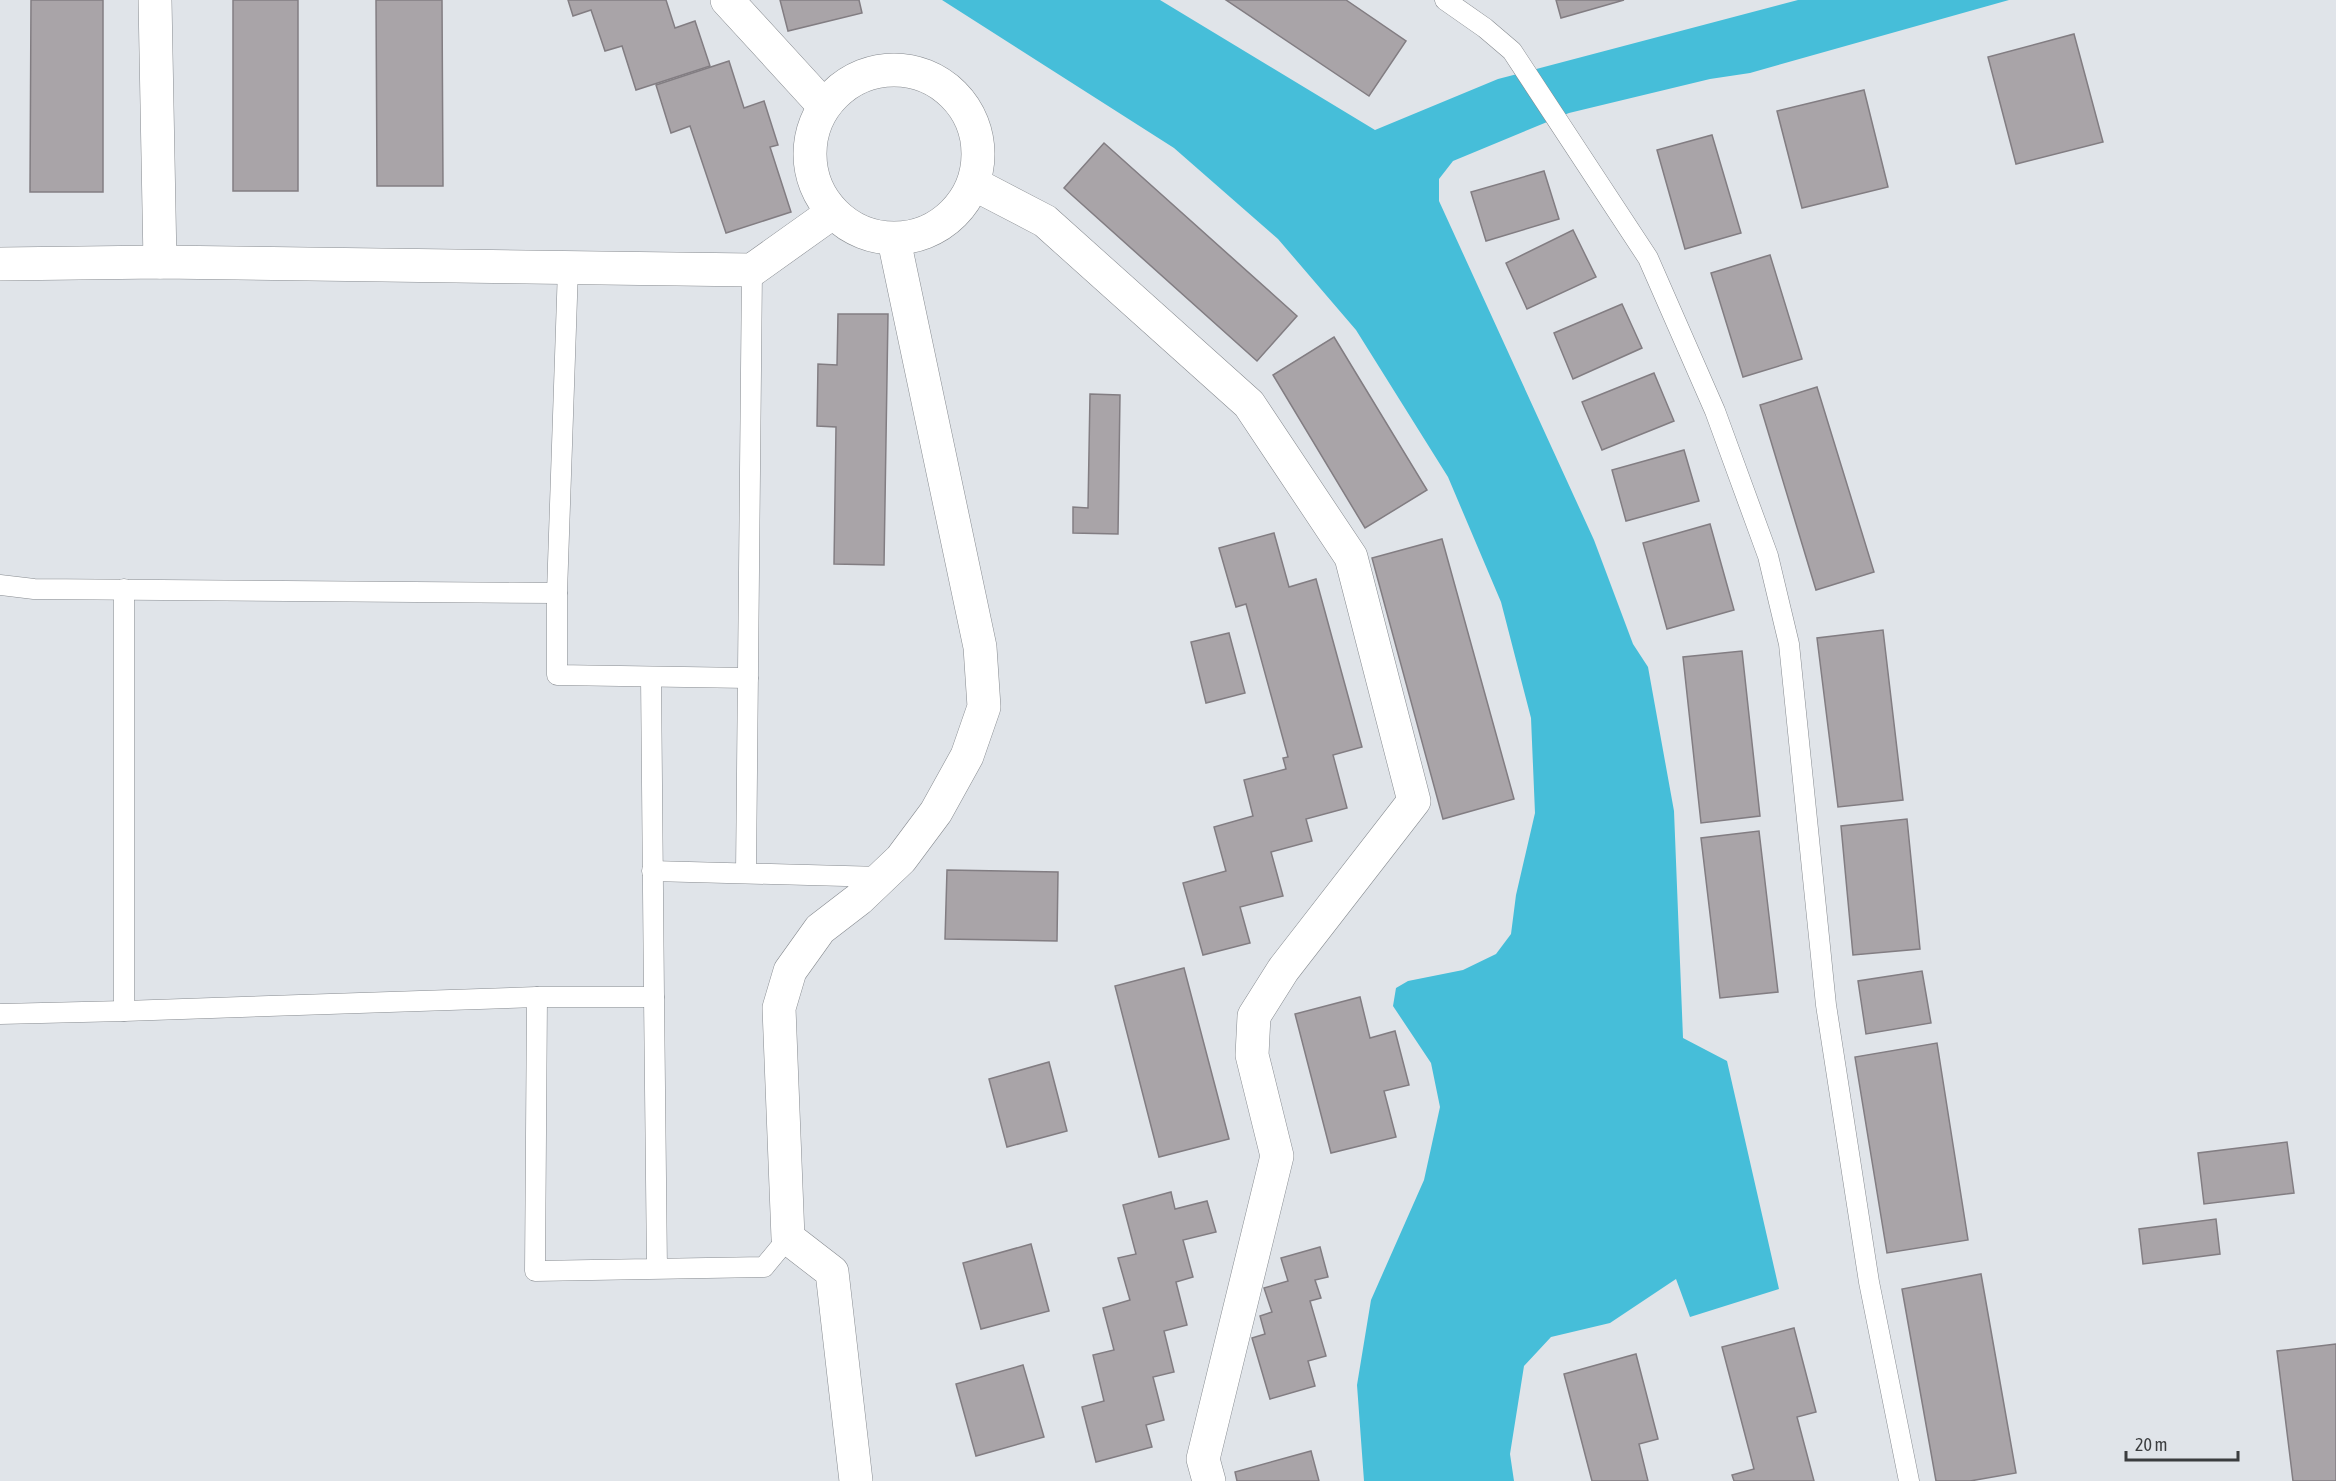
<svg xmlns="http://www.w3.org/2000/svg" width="2336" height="1481" viewBox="0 0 2336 1481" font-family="'Asap Condensed',sans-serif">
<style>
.water{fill:#46bed9}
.building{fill:#a9a4a8;stroke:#827d82;stroke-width:1.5}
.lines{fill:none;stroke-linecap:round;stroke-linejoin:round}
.service-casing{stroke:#878b90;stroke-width:21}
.minor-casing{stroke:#878b90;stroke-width:34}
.service{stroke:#fff;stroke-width:20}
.minor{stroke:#fff;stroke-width:33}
</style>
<rect width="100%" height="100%" fill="#e0e4e9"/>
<path class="water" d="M942 0H1160L1375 130 1498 79 1798 0H2009L1750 73 1710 79 1569 113 1453 161 1439 179V201L1594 540 1633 644 1648 667 1674 811 1683 1038 1727 1061 1779 1289 1690 1317 1676 1279 1610 1323 1551 1337 1524 1366 1510 1454 1514 1481H1364L1357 1385 1371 1300 1424 1180 1440 1107 1431 1063 1393 1006 1396 988 1408 981 1463 970 1496 954 1511 934 1516 895 1535 813 1531 718 1501 602 1448 477 1356 330 1278 239 1174 148Z"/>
<g class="building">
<path d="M31 0H103V192H30Z"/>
<rect x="233" y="0" width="65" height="191"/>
<path d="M376 0H442L443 186H377Z"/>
<path d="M568 0H666L675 28 695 21 710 66 636 90 622 46 605 51 591 10 573 16Z"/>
<path d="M780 0H859L862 13 788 31Z"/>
<path d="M1226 0H1346L1406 41 1369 96Z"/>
<path d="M1556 0H1624L1561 18Z"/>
<path d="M2074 34 2103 142 2016 164 1988 57Z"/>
<path d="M729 61 744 108 764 101 778 145 770 147 791 212 726 233 690 126 671 133 656 85Z"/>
<path d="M1864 90 1888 187 1802 208 1777 111Z"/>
<path d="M1712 135 1741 233 1685 249 1657 150Z"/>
<path d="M1104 143 1297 316 1257 361 1064 188Z"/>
<path d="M1544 171 1559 219 1486 241 1471 192Z"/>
<path d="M1573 230 1596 277 1527 309 1506 263Z"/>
<path d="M1770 255 1802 359 1743 377 1711 273Z"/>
<path d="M1622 304 1642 348 1573 379 1554 333Z"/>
<path d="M838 314H888L884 565 834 564 836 427 817 426 818 364 837 365Z"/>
<path d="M1334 337 1427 490 1365 528 1273 375Z"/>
<path d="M1654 373 1674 421 1602 450 1582 402Z"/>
<path d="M1817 387 1874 572 1816 590 1760 405Z"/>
<path d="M1090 394 1120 395 1118 534 1073 533V507L1088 508Z"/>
<path d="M1684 450 1699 501 1626 521 1612 470Z"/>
<path d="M1710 524 1734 610 1667 629 1643 543Z"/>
<path d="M1274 533 1289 587 1316 579 1362 747 1333 755 1347 808 1306 819 1312 841 1271 852 1283 896 1240 907 1250 943 1203 955 1183 883 1226 871 1214 827 1253 816 1244 780 1286 769 1283 758 1288 757 1246 604 1236 607 1219 548Z"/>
<path d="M1442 539 1514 799 1443 819 1372 558Z"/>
<path d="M1883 630 1903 800 1838 807 1817 638Z"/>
<path d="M1229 633 1245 693 1206 703 1191 642Z"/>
<path d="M1742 651 1760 816 1701 823 1683 657Z"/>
<path d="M1907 819 1920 949 1853 955 1841 826Z"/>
<path d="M1759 831 1778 992 1720 998 1701 838Z"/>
<path d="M947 870 1058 872 1057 941 945 939Z"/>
<path d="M1184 968 1229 1139 1159 1157 1115 986Z"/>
<path d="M1922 971 1931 1023 1866 1034 1858 981Z"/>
<path d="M1360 997 1370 1038 1395 1031 1409 1085 1384 1091 1396 1137 1331 1153 1295 1014Z"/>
<path d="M1937 1043 1968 1240 1887 1253 1855 1057Z"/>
<path d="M1049 1062 1067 1131 1007 1147 989 1079Z"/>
<path d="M2287 1142 2294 1193 2204 1204 2198 1153Z"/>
<path d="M1171 1192 1175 1209 1207 1201 1216 1232 1183 1240 1193 1277 1176 1282 1187 1325 1164 1331 1174 1372 1153 1377 1164 1420 1146 1425 1152 1447 1096 1462 1082 1407 1104 1401 1093 1355 1114 1350 1103 1308 1130 1300 1118 1258 1136 1254 1123 1205Z"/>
<path d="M2216 1219 2220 1254 2143 1264 2139 1229Z"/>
<path d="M1031 1244 1049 1311 981 1329 963 1263Z"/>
<path d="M1320 1247 1328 1277 1315 1280 1321 1298 1310 1301 1326 1356 1308 1361 1315 1386 1270 1399 1252 1338 1265 1334 1260 1316 1272 1312 1264 1288 1288 1281 1281 1258Z"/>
<path d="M1981 1274 2016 1473 1970 1481H1936L1902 1289Z"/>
<path d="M1794 1328 1816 1412 1797 1417 1814 1481H1734L1732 1475 1754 1469 1722 1347Z"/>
<path d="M2336 1344V1481H2293L2277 1351Z"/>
<path d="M1636 1354 1658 1439 1639 1444 1648 1481H1592L1564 1374Z"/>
<path d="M1023 1365 1044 1437 976 1456 956 1384Z"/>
<path d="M1311 1451 1319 1481H1237L1235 1472Z"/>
</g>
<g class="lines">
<defs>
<g id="service">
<path d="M1445 0 1485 28 1512 51 1648 258 1715 411 1768 556 1789 644 1826 1005 1869 1282 1909 1481"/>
<path d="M568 268 557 593V675L748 678"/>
<path d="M0 585 34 589 557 593"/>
<path d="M651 677 654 997"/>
<path d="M652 871 882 877"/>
<path d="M746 872 752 270"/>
<path d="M124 1011V589"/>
<path d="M0 1014 124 1011 537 997"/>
<path d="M657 1269 654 997H537L535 1271 764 1267 788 1238"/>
</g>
<g id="minor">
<path d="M155 0 160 262"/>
<path d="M727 0 824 106"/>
<circle cx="894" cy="154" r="84"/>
<path d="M974 184 1045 221 1249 404 1351 557 1414 801 1283 970 1254 1016 1252 1055 1277 1156 1203 1459 1209 1481"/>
<path d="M0 264 160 262 752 270 832 213"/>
<path d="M856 1481 832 1272 788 1238 779 1008 790 971 820 929 859 899 901 859 936 812 967 756 984 707 980 647 894 240"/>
</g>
</defs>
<use href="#service" class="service-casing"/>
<use href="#minor" class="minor-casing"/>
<use href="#service" class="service"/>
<use href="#minor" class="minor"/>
</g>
<path d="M2126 1451v9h112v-9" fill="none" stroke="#3b3d3f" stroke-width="3"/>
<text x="2135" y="1451" font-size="18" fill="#3b3d3f" stroke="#e0e4e9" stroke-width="4.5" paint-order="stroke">20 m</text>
</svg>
